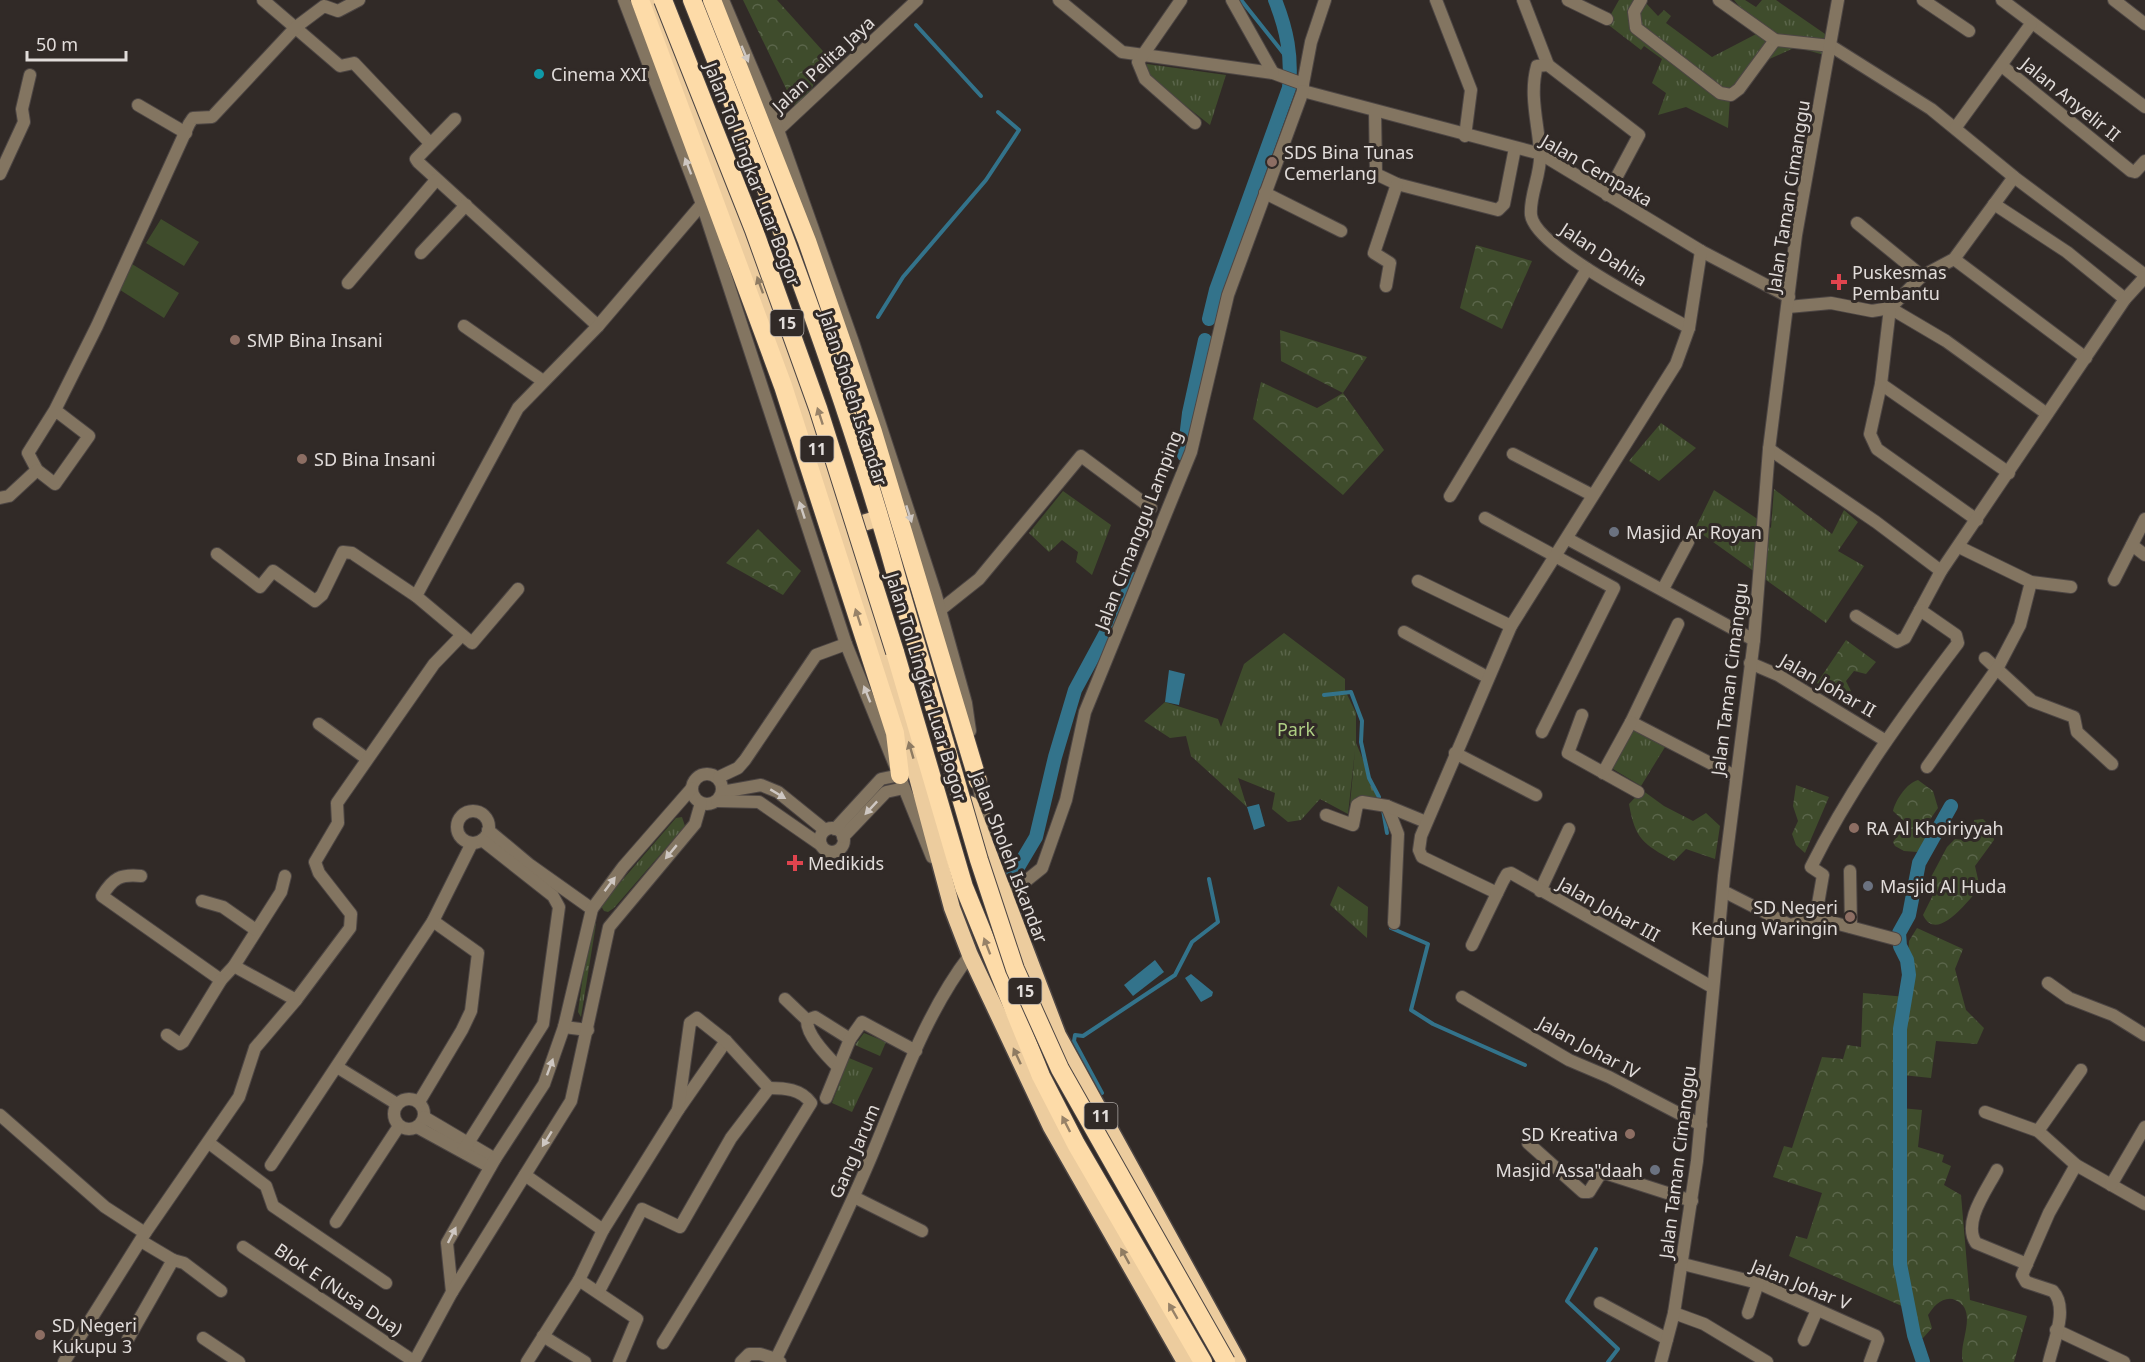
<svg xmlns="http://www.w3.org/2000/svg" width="2145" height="1362" viewBox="0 0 2145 1362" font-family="'Noto Sans',sans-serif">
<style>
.grass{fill:url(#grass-tufts)}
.forest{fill:url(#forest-crowns)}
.pitch{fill:#3f4c2c}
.water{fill:#33738b}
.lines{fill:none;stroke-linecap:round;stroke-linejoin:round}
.stream{stroke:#33738b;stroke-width:4}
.canal{stroke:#33738b;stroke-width:14}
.minor-casing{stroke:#4d4644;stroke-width:14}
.tertiary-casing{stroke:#4d4644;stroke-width:14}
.trunk-casing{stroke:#4d4644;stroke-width:19}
.motorway-casing{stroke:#4d4644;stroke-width:20}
.minor{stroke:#837561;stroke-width:12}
.tertiary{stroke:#837561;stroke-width:12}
.trunk{stroke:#eccc9e;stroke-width:16}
.motorway{stroke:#fddba8;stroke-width:18}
.motorway-bridge-casing{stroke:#4d4644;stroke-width:20;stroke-linecap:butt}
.motorway-bridge{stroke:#fddba8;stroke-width:18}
.oneway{fill:#cec7c2}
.oneway2{fill:#8e7b62}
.oneway3{fill:#978268}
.culture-dot{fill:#0f9aa8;stroke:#312a27;stroke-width:2}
.education-dot{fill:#8d6e63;stroke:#312a27;stroke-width:2}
.health-dot{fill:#e0444e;stroke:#312a27;stroke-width:2}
.worship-dot{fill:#6b7280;stroke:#312a27;stroke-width:2}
.labels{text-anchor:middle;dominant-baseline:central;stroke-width:6;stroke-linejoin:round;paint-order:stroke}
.shield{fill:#312a27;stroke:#aca7a4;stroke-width:1.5}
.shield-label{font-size:16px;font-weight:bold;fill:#e1dcda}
.street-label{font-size:18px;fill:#e1dcda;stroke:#312a27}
.poi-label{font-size:18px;fill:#e1dcda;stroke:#312a27;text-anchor:start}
.park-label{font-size:18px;fill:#aece83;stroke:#312a27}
</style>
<defs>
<pattern id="grass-tufts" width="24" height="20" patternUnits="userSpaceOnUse" patternTransform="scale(1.5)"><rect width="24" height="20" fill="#3f4c2c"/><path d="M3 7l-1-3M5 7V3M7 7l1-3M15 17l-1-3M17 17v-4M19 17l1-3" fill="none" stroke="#5a654a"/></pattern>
<pattern id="forest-crowns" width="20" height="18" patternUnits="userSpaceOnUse" patternTransform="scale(1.5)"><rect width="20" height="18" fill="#3f4c2c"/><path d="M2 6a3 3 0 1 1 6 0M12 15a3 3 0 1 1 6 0" fill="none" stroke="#5a654a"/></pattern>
</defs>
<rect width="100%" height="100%" fill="#312a27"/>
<g class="grass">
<path d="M1619 0H1643L1658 16 1664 10 1671 16 1666 23 1712 57 1760 32 1734 0H1745L1756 7 1762 0H1776L1828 36 1824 55 1796 47 1754 66 1730 98 1728 128 1686 107 1658 115 1666 93 1652 83 1662 59 1644 46 1641 50 1606 23Z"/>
<path d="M1147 64 1226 75 1210 125 1144 73Z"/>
<path d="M1661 423 1696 448 1659 481 1629 461Z"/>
<path d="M1774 489 1832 534 1844 510 1858 522 1838 551 1864 566 1826 623 1695 529 1714 490 1771 528Z"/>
<path d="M1063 491 1111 525 1092 575 1076 562 1078 552 1062 540 1049 552 1029 533Z"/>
<path d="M1284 633 1345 679V690L1356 713V743L1379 797 1350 805 1355 750 1348 814 1320 799 1301 820 1288 822 1272 809 1275 793 1238 778 1247 807 1191 756 1186 736 1170 738 1144 721 1165 702 1218 719 1221 727 1244 664Z"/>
<path d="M1631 728 1665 747 1641 786 1608 766Z"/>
<path d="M682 817 685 826 614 908 608 912 604 911 601 906 605 900 676 818Z"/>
<path d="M1338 886 1368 907 1367 938 1330 905Z"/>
<path d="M594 921 596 924 581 1017 578 1012 590 924Z"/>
<path d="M864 1033 886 1042 880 1056 855 1045Z"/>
<path d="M849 1058 873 1068 852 1112 832 1103Z"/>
</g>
<g class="forest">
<path d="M743 0H777L831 60 820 70 809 95 795 107Z"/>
<path d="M1476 245 1532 261 1502 329 1460 308Z"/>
<path d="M1280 330 1367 357 1343 393 1384 450 1343 495 1253 419 1261 382 1317 408 1343 393 1281 361Z"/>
<path d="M758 529 801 571 783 595 726 563Z"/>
<path d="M1846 640 1876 662 1866 674 1854 671 1846 681 1851 691 1842 701 1817 683Z"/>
<path d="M1918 780 1933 791 1938 808 1924 828 1929 835 1927 843 1917 852 1904 851 1895 846 1893 842 1907 824 1893 811C1896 799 1907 783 1918 780Z"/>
<path d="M1796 785 1829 797 1805 853 1796 845 1792 834 1798 821 1793 806Z"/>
<path d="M1642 790 1664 806 1693 821 1706 813 1720 826 1715 859 1686 849 1674 861C1643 844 1635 839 1629 804Z"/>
<path d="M1983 819 1992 828 1994 840 1975 866 1980 888C1968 900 1937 944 1923 915L1932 897 1930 879 1947 847 1955 839 1972 841 1976 833 1974 820Z"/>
<path d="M1917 928 1963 949 1955 969 1966 1010 1984 1028 1977 1044 1936 1041 1931 1078 1902 1075 1901 1108 1922 1110 1918 1147 1944 1155 1942 1162 1951 1166 1944 1185 1961 1195 1970 1300 2027 1316 2014 1362H1963C1957 1345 1980 1310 1955 1300 1949 1297 1942 1300 1937 1304 1933 1307 1931 1311 1928 1315L1932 1328 1923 1338 1912 1336 1904 1307 1789 1256 1796 1236 1807 1239 1822 1193 1773 1177 1784 1146 1792 1148 1822 1057 1843 1059 1847 1045 1861 1047 1863 993 1906 997 1909 941Z"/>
</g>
<g class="pitch">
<path d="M161 219 199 242 184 266 146 243Z"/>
<path d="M132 264 179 293 164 318 117 288Z"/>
</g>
<g class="water">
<path d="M1169 670 1185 674 1179 705 1165 702Z"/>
<path d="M1259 804 1265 826 1254 830 1247 807Z"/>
<path d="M1155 960 1164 972 1133 996 1124 985Z"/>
<path d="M1191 974 1213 992 1212 996 1201 1002 1185 978Z"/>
</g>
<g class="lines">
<g class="stream">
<path d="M1241 0 1292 64"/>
<path d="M916 25 981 96"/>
<path d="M878 317 903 277 986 180 1019 130 998 112"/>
<path d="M1324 695 1351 692 1362 721 1361 742 1369 778 1379 797"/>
<path d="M1383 810 1387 833"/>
<path d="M1391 928 1428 944 1411 1010 1433 1024 1525 1065"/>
<path d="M1102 1093 1074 1041 1075 1035 1083 1036 1175 975 1192 942 1218 922 1209 879"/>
<path d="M1596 1249 1567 1301 1618 1349 1608 1362"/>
</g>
<g class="canal">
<path d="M1209 319 1216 290 1289 88C1292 56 1287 30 1275 0"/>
<path d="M1184 455 1189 413 1205 340"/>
<path d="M1002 877 1014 874 1036 837 1055 757 1075 690 1135 579"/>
<path d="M1923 1362 1914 1335 1900 1264V1029L1909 975 1907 960 1900 946 1899 933 1909 915 1919 863 1951 806"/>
</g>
<defs>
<g id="minor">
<path d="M263 0 340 66 354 63 430 143"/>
<path d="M1059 0 1122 52 1273 73 1303 84V91"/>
<path d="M1181 0 1138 62 1145 79 1195 123"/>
<path d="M1232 0 1273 73"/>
<path d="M1436 0 1471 90 1465 136"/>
<path d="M1523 0 1548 65"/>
<path d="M1568 0 1607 19"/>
<path d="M1641 0 1634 12 1636 28 1720 93 1731 95 1739 89 1775 40"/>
<path d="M1719 0 1775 40 1831 46 1931 109 2014 177 2145 275"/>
<path d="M1923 0 1969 31"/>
<path d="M2002 0 2145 107"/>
<path d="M2114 0 2145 24"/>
<path d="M2002 66 2131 171 2135 172 2145 161"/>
<path d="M1303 84 1311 42 1325 0"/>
<path d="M1303 91 1541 154 1701 251 1789 297"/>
<path d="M138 105 186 133"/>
<path d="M1375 111 1376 174 1397 184 1498 210 1504 204 1515 148"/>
<path d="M455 119 416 159 418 162 598 326"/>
<path d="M1956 127 2031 24"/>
<path d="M778 130 917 0"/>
<path d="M0 174 24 122 22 109 30 75"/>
<path d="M1265 193 1341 231"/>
<path d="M1607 195 1639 135 1548 65 1537 66C1529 95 1538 122 1540 152 1542 173 1529 195 1531 215 1535 248 1659 310 1689 328"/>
<path d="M1994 204 2067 252 2125 299"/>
<path d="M1857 223 1922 276"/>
<path d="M421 253 466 205"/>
<path d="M1954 259 2086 358"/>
<path d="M348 283 436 180"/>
<path d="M1386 286 1390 263 1374 253 1397 184"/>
<path d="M1788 307 1831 303 1872 311 1890 308 1946 341 2047 414"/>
<path d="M464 326 543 381"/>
<path d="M1881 384 2009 473"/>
<path d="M55 410 28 453 37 470 55 484 89 436 55 410 97 326 189 124 193 118 212 117 296 27 324 6 338 11 359 0"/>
<path d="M1769 449 1876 522 1941 571"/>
<path d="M1513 454 1592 495"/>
<path d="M1450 496 1587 269"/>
<path d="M0 498 9 496 37 470"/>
<path d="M1485 518 1614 588 1542 732"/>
<path d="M1977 520 1877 449 1870 434 1881 384 1890 308 1922 276 1954 259 2014 177"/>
<path d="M1568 539 1754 640"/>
<path d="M2132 545 2145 555"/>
<path d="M1959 547 2031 582 2071 587"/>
<path d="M217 554 260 587 273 571 315 601 322 595 343 552 352 553 416 596"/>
<path d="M2114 580 2145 519"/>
<path d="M1418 581 1511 626"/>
<path d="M518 589 472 643 416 596 518 408 598 326 702 204"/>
<path d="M1663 589 1688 542"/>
<path d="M940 610 979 579 1081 456 1151 508"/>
<path d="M1856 616 1897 642 1905 638 1941 571 2125 299 2145 277"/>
<path d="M1678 624 1631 722 1735 776"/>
<path d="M1404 632 1487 677"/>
<path d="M1985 658 2032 701 2074 717 2077 732 2112 764"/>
<path d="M1750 663 1778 675 1886 741"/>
<path d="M1582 715 1568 753 1638 792"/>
<path d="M319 724 367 759"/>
<path d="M1455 753 1536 795"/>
<path d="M1927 767 1998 667 2020 625 2031 582"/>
<path d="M1603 773 1631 722"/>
<circle cx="707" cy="789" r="15"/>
<path d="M719 777 738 768 745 760 816 655 846 644"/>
<path d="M722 792 761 785 778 792 825 830"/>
<path d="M717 801 759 802 821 845"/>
<path d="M1387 806 1398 834 1394 923"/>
<circle cx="473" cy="827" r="16"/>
<path d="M1326 815 1353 825 1357 805 1362 802 1387 806 1426 822"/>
<circle cx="832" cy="840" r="12"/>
<path d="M835 829 881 779 900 775"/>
<path d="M488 830 530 865 592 909"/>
<path d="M843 837 886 792 904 788"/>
<path d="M1850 871 1851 927"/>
<path d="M141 876C120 874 113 878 102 896L221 980 234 966"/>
<path d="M285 876 281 892 234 966 296 1000"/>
<path d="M1540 891 1569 829"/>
<path d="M1723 891 1790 925 1816 918 1895 939"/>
<path d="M1001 892 1022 884 1042 868 1066 800 1085 712 1191 452 1228 295 1303 91"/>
<path d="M1497 893 1422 857 1419 850 1421 836 1511 626 1676 364 1689 328 1701 251"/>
<path d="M202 901 223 907 256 930"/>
<path d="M1818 904 1823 875 1811 867C1851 787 1904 714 1958 643L1956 635 1920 610"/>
<path d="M1472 945 1503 881 1507 874 1511 873 1712 987"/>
<path d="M2048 983 2069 998 2113 1015 2145 1035"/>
<path d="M1462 997 1569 1060 1609 1077 1701 1125"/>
<path d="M785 999 807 1020C806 1035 827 1056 838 1067"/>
<path d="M807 1020 815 1017 850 1039"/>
<path d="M564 1027 588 1030"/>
<path d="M167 1035 180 1044 183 1042 221 980"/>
<path d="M337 1067 397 1104"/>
<path d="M826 1098 850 1039 862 1022 916 1051"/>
<circle cx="409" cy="1114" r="15"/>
<path d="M419 1102 462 1030 471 1011 478 953 433 921"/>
<path d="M1985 1112 2038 1131 2076 1165 2145 1204"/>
<path d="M0 1115 105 1207 145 1233"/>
<path d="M424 1117 495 1159"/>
<path d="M417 1127 490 1167"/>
<path d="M2038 1131 2081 1070"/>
<path d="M209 1143 266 1186 273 1206 386 1283"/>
<path d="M1528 1143 1583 1192H1589L1599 1176 1605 1173 1692 1201"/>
<path d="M463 1151 543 1024 559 907 553 896 482 840"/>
<path d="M271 1165 433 921 472 843"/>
<path d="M1997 1170C1987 1190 1962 1222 1976 1243L2027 1264"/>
<path d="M525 1175 603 1230 579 1280 527 1362"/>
<path d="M2111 1185 2145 1127"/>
<path d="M854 1197 922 1231"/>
<path d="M336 1222 399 1126"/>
<path d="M603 1230 678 1110 726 1041"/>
<path d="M243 1247 415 1362"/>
<path d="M173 1260 184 1263 221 1291"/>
<path d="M1683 1264 1758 1283 1876 1336 1878 1340 1870 1362"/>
<path d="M579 1280 637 1319 619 1362"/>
<path d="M599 1291 642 1209 680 1227 731 1138 769 1088 726 1041 697 1018 690 1023 678 1110"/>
<path d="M452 1292 447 1243 495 1159 544 1084 564 1027 592 909 623 867 692 788"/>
<path d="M1600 1303 1667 1339"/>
<path d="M1674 1313 1704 1324 1767 1362"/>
<path d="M1748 1313 1758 1283"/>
<path d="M2056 1330 2124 1362"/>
<path d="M543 1336 585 1362"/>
<path d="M203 1338 239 1362"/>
<path d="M128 1339 173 1260 141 1241"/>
<path d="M1804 1340 1817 1310"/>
<path d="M663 1343 811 1103C801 1089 785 1088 769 1088"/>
<path d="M64 1362 145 1233 239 1097 255 1048 296 1000 350 928 351 914 319 873 315 862 338 823 337 803 434 664 462 635"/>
<path d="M414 1362 452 1292 571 1101 609 927 695 824 701 803"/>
<path d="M741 1362 749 1354H760L776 1359"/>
<path d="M780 1362 776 1359C807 1295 840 1230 868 1164 898 1094 923 1016 970 955"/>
<path d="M2049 1362C2053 1343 2069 1308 2053 1291L2026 1282 2022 1275 2049 1213 2076 1165"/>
</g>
<g id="tertiary">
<path d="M624 0 702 204 846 644 932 857"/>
<path d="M723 0 778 130 853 342 935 592 966 703 970 731"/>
<path d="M977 775 987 835"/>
<path d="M1661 1362 1674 1313 1697 1161 1724 876 1754 640 1769 449 1796 235 1838 0"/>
</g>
<g id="trunk">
<path d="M650 0 718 169 802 405 882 646 952 908 970 955 1051 1127 1185 1362"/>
<path d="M843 529 873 520"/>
<path d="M970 804 1058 1035 1238 1362"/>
</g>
<g id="motorway">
<path d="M640 0 783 386 895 733 900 775"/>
<path d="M692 0C769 193 845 388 900 589"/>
<path d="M712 0 807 241 873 432 978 781"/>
<path d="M895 652 964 887 1041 1076 1076 1144 1203 1362"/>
</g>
</defs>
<use href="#minor" class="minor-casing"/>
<use href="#tertiary" class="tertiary-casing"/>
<use href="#trunk" class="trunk-casing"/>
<use href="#motorway" class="motorway-casing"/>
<use href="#minor" class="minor"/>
<use href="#tertiary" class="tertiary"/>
<use href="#trunk" class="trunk"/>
<use href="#motorway" class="motorway"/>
<defs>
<g id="motorway-bridge">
<path d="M663 0 754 230 818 408 895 652"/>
<path d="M900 589 979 860 1015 969 1060 1069 1226 1362"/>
</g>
</defs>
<use href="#motorway-bridge" class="motorway-bridge-casing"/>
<use href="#motorway-bridge" class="motorway-bridge"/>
</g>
<defs><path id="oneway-solid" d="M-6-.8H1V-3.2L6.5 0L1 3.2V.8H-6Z" transform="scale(1.5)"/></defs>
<g class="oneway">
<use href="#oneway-solid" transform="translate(745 54) rotate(67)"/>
<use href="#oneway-solid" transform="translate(688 166) rotate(-111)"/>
<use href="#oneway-solid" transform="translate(802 510) rotate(-108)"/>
<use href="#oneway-solid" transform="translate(909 514) rotate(72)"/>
<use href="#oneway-solid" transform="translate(867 694) rotate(-112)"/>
<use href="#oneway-solid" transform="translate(778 794) rotate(31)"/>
<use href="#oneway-solid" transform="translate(871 808) rotate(133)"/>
<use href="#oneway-solid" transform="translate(671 852) rotate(130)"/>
<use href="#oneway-solid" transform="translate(610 884) rotate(-53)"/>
<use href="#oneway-solid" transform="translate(550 1067) rotate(-70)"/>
<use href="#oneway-solid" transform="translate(547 1139) rotate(122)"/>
<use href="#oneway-solid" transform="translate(452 1235) rotate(-63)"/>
</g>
<g class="oneway2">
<use href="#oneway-solid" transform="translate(760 285) rotate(-110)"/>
<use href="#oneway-solid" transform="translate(911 750) rotate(-106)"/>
<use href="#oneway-solid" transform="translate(1017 1056) rotate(-115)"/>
<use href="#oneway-solid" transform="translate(1125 1256) rotate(-119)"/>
</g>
<g class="oneway3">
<use href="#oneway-solid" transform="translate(820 416) rotate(-108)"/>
<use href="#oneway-solid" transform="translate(858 617) rotate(-108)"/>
<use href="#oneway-solid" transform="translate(987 946) rotate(-111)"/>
<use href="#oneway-solid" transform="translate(1066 1124) rotate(-117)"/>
<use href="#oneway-solid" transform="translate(1173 1311) rotate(-120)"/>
</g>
<circle class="culture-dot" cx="539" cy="74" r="6"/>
<g class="education-dot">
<circle cx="1272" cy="162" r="6"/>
<circle cx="235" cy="340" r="6"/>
<circle cx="302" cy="459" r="6"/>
<circle cx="1854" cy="828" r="6"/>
<circle cx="1850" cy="917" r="6"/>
<circle cx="1630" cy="1134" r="6"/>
<circle cx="40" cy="1335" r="6"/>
</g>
<g class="health-dot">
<path d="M1836 273h6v6h6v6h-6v6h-6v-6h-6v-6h6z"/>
<path d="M792 854h6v6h6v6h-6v6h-6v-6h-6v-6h6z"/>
</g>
<g class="worship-dot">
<circle cx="1614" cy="532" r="6"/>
<circle cx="1868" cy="886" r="6"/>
<circle cx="1655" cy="1170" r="6"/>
</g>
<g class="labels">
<g class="shield">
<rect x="770.5" y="310" width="33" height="26" rx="4.5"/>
<rect x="800.5" y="436" width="33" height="26" rx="4.5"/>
<rect x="1008.5" y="978" width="33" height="26" rx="4.5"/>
<rect x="1084.5" y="1103" width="33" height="26" rx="4.5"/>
</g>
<g class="shield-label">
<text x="787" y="323">15</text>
<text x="817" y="449">11</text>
<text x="1025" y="991">15</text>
<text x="1101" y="1116">11</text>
</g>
<g class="street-label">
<text transform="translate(823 64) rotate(-43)">Jalan Pelita Jaya</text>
<text transform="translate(2071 99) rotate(39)">Jalan Anyelir II</text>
<text transform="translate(1597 170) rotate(30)">Jalan Cempaka</text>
<text transform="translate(753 174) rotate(69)">Jalan Tol Lingkar Luar Bogor</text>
<text transform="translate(1788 196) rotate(-81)">Jalan Taman Cimanggu</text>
<text transform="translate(1604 254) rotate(33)">Jalan Dahlia</text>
<text transform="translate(854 398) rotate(72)">Jalan Sholeh Iskandar</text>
<text transform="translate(1138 530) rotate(-69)">Jalan Cimanggu Lamping</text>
<text transform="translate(1729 679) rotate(-83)">Jalan Taman Cimanggu</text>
<text transform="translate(1828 685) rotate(30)">Jalan Johar II</text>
<text transform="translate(927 687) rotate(73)">Jalan Tol Lingkar Luar Bogor</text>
<text transform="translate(1010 857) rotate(69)">Jalan Sholeh Iskandar</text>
<text transform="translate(1609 909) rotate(29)">Jalan Johar III</text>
<text transform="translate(1589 1047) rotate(28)">Jalan Johar IV</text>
<text transform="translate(854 1151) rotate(-67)">Gang Jarum</text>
<text transform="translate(1677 1162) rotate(-83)">Jalan Taman Cimanggu</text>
<text transform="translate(1801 1284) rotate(22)">Jalan Johar V</text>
<text transform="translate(339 1289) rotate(34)">Blok E (Nusa Dua)</text>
</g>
<g class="poi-label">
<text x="551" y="74">Cinema XXI</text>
<text x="1284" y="152">SDS Bina Tunas<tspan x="1284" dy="21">Cemerlang</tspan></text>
<text x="1852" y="272">Puskesmas<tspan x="1852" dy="21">Pembantu</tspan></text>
<text x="247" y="340">SMP Bina Insani</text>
<text x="314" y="459">SD Bina Insani</text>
<text x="1626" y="532">Masjid Ar Royan</text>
<text x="1866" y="828">RA Al Khoiriyyah</text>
<text x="808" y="863">Medikids</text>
<text x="1880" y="886">Masjid Al Huda</text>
<text x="1838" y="907" text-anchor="end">SD Negeri<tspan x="1838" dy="21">Kedung Waringin</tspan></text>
<text x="1618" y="1134" text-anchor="end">SD Kreativa</text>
<text x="1643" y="1170" text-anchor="end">Masjid Assa"daah</text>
<text x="52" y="1325">SD Negeri<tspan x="52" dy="21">Kukupu 3</tspan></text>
</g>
<g class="park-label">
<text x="1296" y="729">Park</text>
</g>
</g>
<path d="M27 51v9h99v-9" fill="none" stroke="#e1dcda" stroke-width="3"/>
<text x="36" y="51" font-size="18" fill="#e1dcda" stroke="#312a27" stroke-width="4.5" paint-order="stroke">50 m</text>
</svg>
